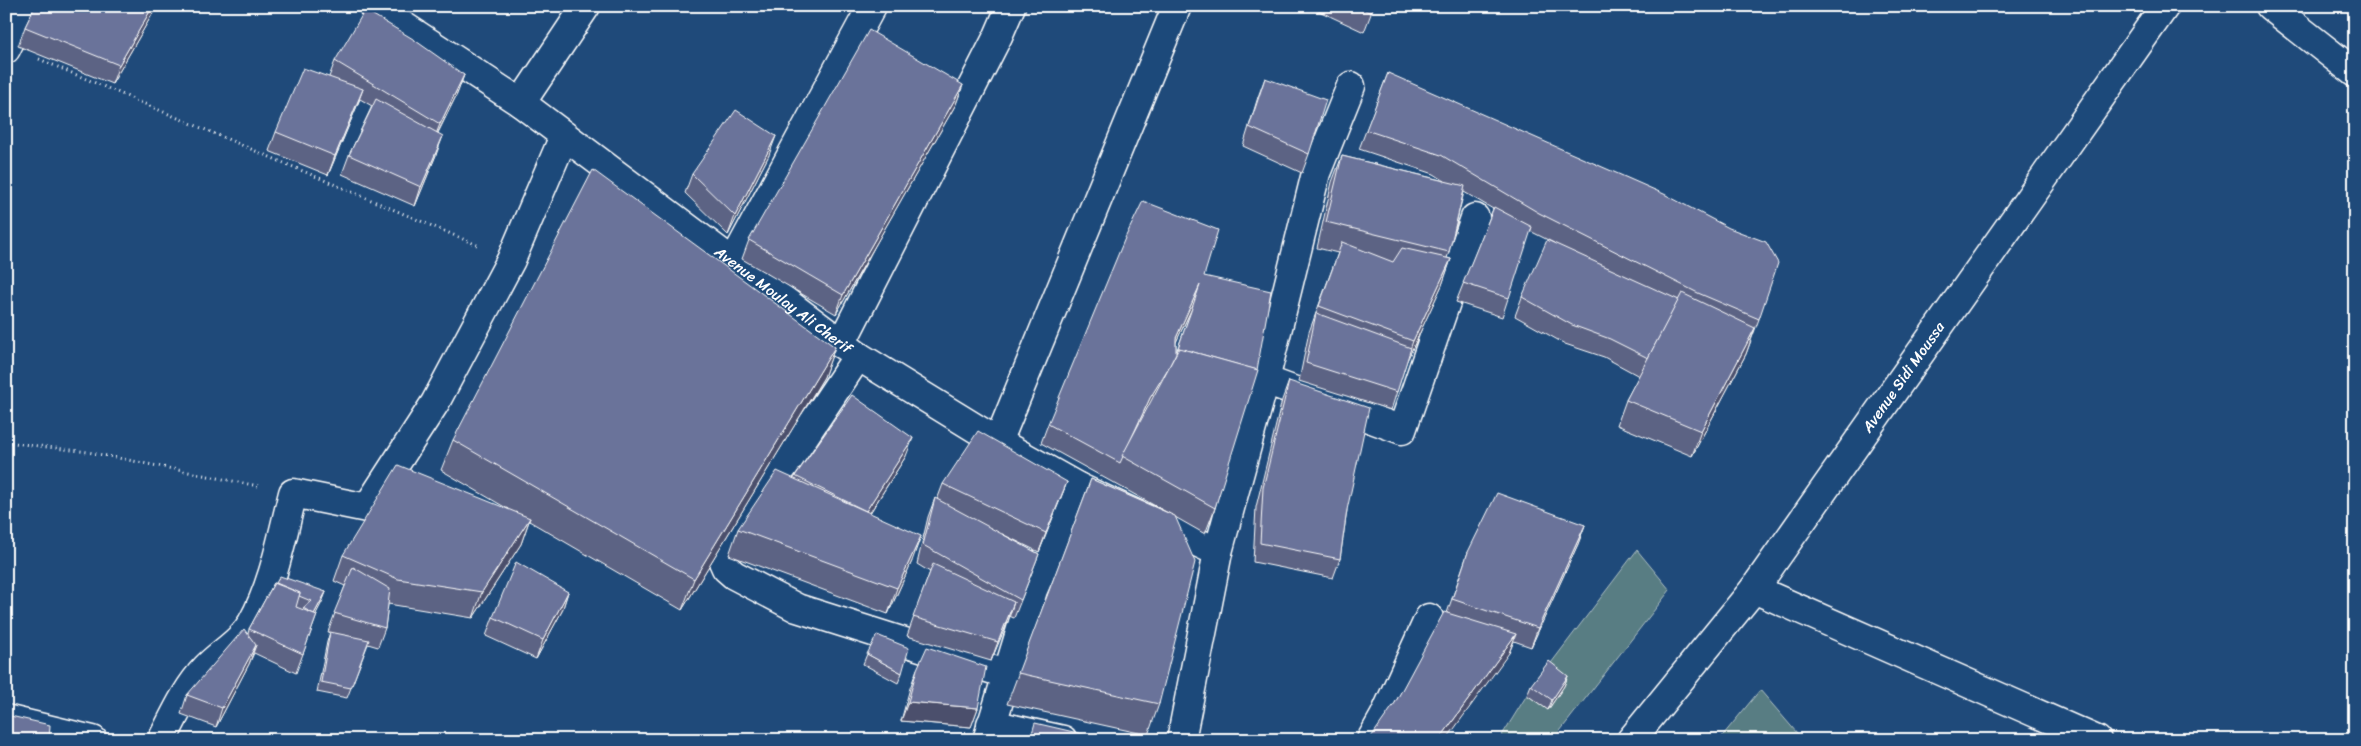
<svg xmlns="http://www.w3.org/2000/svg" width="2361" height="746" viewBox="0 0 2361 746" font-family="Sriracha,sans-serif">
<style>
.green{fill:#597d83;stroke:#acbec1}
.lines{fill:none;stroke-linecap:round;stroke-linejoin:round}
.minor-casing{stroke:#fff;stroke-width:31}
.path{stroke:#fff;stroke-width:3;stroke-dasharray:1 4;stroke-linecap:butt}
.minor{stroke:#1f4a7a;stroke-width:28}
.wall{fill:#5c6384;stroke:#fff;fill-rule:evenodd}
.shaded-wall{fill:#4b506c;stroke:#fff}
.building{fill:#6b739a;stroke:#fff}
.labels{text-anchor:middle;dominant-baseline:central;stroke-width:4.5;stroke-linejoin:round;paint-order:stroke}
.street-label{font-size:15px;fill:#fff;stroke:#1f4a7a}
</style>
<rect width="100%" height="100%" fill="#1f4a7a"/>
<filter id="ink" filterUnits="userSpaceOnUse"><feTurbulence type="fractalNoise" baseFrequency=".02" numOctaves="2"/><feDisplacementMap in="SourceGraphic" scale="10" xChannelSelector="R" yChannelSelector="G"/><feConvolveMatrix kernelMatrix="1 2 1 2 8 2 1 2 1" color-interpolation-filters="sRGB"/></filter>
<g filter="url(#ink)">
<g class="green">
<path d="M1637 550 1670 590 1553 740H1499L1527 695 1548 710 1545 671Z"/>
<path d="M1760 690 1803 740H1719Z"/>
</g>
<g class="lines">
<defs>
<g id="minor">
<path id="s1" d="M373 6 521 103 858 356 998 442 1078 487 1218 552"/>
<path d="M2270 6 2355 73"/>
<path d="M6 49 27 6"/>
<path d="M521 103 586 6"/>
<path d="M733 263 872 6"/>
<path d="M841 344 998 36 1011 6"/>
<path d="M858 356 791 456 723 551 722 559 726 568 734 575 797 608 1006 674"/>
<path d="M1265 380 1402 430 1475 218"/>
<path d="M998 442 1177 6"/>
<path d="M1754 589 2097 740"/>
<path d="M6 719 93 740"/>
<path d="M991 724 1063 740"/>
<path d="M162 740C175 715 186 689 206 668 220 653 240 643 252 623 274 584 282 536 293 493L367 508 435 403 511 260 564 136"/>
<path d="M987 740 1033 590 1078 487"/>
<path d="M1181 740 1218 552 1265 380 1316 173 1351 86"/>
<path d="M1371 740 1384 717 1429 618"/>
<path id="s2" d="M1631 740 1754 589 2165 6"/>
</g>
</defs>
<use href="#minor" class="minor-casing"/>
<g class="path">
<path d="M39 59 477 245"/>
<path d="M6 442 88 452 258 486"/>
</g>
<use href="#minor" class="minor"/>
</g>
<g class="wall">
<path d="M35 6H157L112 84 18 46 25 27Z"/>
<path d="M1308 6H1374L1364 32Z"/>
<path d="M335 61 464 75 457 94 438 133 436 155 415 206 342 174 349 155 372 106 360 99 328 175 269 151 276 132 329 77Z"/>
<path d="M1388 73 1759 319 1746 354 1692 456 1617 425 1626 400 1639 376 1604 357 1565 344 1515 316 1522 297 1554 243 1530 231 1502 317 1456 302 1493 209 1464 192 1449 252 1447 258 1451 259 1442 285 1407 360 1391 410 1299 381 1309 332 1338 253 1317 248 1332 182 1342 156 1445 181 1434 174 1359 149Z"/>
<path d="M1265 78 1309 154 1302 173 1243 146 1258 97Z"/>
<path d="M963 85 956 104 836 314 742 259 749 240Z"/>
<path d="M769 155 728 235 685 193 692 174Z"/>
<path d="M1204 276 1215 508 1205 534 1175 517 1159 704 1148 735 1007 704 1091 479 1170 514 1041 443 1048 424ZM1194 304 1177 350 1176 353V342Z"/>
<path d="M835 347 824 377 682 610 529 521 521 544 473 618 388 604 385 628 378 647 368 644 347 698 317 692 327 642 330 632H328L345 586 334 581 343 555 508 509 441 470 453 440Z"/>
<path d="M1289 381 1347 510 1340 559 1333 578 1253 562 1256 507 1282 400Z"/>
<path d="M906 456 870 513 912 561 888 614 729 555 738 529 794 478 795 476Z"/>
<path d="M1067 482 1039 552 1002 534 1039 554 1014 618 1009 616 991 661 907 636 930 572 917 564 928 517 935 498 937 500 943 484Z"/>
<path d="M1585 525 1578 544 1531 647 1514 641 1509 653 1395 703 1447 613 1468 552Z"/>
<path d="M274 583 326 592 322 602 315 615H317L296 673 254 653 249 664 216 727 181 714 187 695 248 634 249 629Z"/>
<path d="M568 592 562 611 536 659 486 636 493 617Z"/>
<path d="M867 654 902 673 898 683 863 664Z"/>
<path d="M917 669 978 708 971 727 901 721 910 688Z"/>
<path d="M1568 676 1564 686 1548 710 1527 695 1531 685Z"/>
</g>
<g class="shaded-wall">
<path d="M153 6H157L112 84 119 65Z"/>
<path d="M464 75 457 94 433 142 440 124Z"/>
<path d="M963 85 956 104 836 314 843 295Z"/>
<path d="M363 89 356 108 328 175 335 156Z"/>
<path d="M443 136 436 155 415 206 421 187Z"/>
<path d="M776 136 769 155 728 235 735 216Z"/>
<path d="M1451 259 1442 285 1404 367 1413 341Z"/>
<path d="M1200 285 1194 304 1169 357 1176 338Z"/>
<path d="M1755 328 1746 354 1692 456 1701 431Z"/>
<path d="M835 347 824 377 682 610 694 579Z"/>
<path d="M1176 354 1123 457 1150 398Z"/>
<path d="M913 438 906 456 859 530 866 511Z"/>
<path d="M1067 482 1060 500 1039 552 1046 533Z"/>
<path d="M530 518 521 544 473 618 482 592Z"/>
<path d="M1585 525 1578 544 1531 647 1538 628Z"/>
<path d="M921 536 912 561 888 614 897 588Z"/>
<path d="M326 592 322 602 311 624 314 614Z"/>
<path d="M568 592 562 611 536 659 543 640Z"/>
<path d="M1014 602 1008 621 991 661 998 642Z"/>
<path d="M1516 634 1509 653 1446 740H1439Z"/>
<path d="M256 645 249 664 216 727 222 708Z"/>
<path d="M1568 676 1564 686 1548 710 1552 700Z"/>
<path d="M908 702 978 708 971 727 901 721Z"/>
</g>
<g class="building">
<path d="M35 6H153L119 65 25 27Z"/>
<path d="M1357 6H1374L1371 13Z"/>
<path d="M365 10 413 39 464 75 440 124 335 61Z"/>
<path d="M869 30 963 85 843 295 749 240Z"/>
<path d="M303 68 363 89 335 156 276 132Z"/>
<path d="M1388 73 1664 194 1729 228 1766 242 1778 263 1759 319 1698 293 1539 213 1441 155 1366 130Z"/>
<path d="M1265 78 1326 100 1309 154 1249 127Z"/>
<path d="M376 99 443 136 421 187 349 155Z"/>
<path d="M736 110 776 136 735 216 692 174Z"/>
<path d="M1342 156 1465 186 1449 252 1326 222Z"/>
<path d="M593 170 835 347 694 579 453 440Z"/>
<path d="M1143 201 1218 230 1204 276 1271 291 1257 370 1179 348H1178L1200 285 1176 338V353L1169 367 1150 398 1120 463 1048 424 1125 238Z"/>
<path d="M1494 207 1532 227 1509 298 1463 283Z"/>
<path d="M1547 240 1679 300 1648 358 1610 339 1572 325 1522 297Z"/>
<path d="M1342 242 1393 262 1402 248 1451 259 1413 341 1319 306Z"/>
<path d="M1682 293 1755 328 1701 431 1626 400Z"/>
<path d="M1316 313 1411 348 1397 392 1306 363Z"/>
<path d="M1179 348 1258 370 1215 508 1122 456Z"/>
<path d="M1289 381 1369 408 1347 510 1340 559 1260 543 1263 488Z"/>
<path d="M852 395 913 438 866 511 795 476Z"/>
<path d="M978 431 1067 482 1046 533 943 484Z"/>
<path d="M398 465 530 518 482 592 398 579 343 555Z"/>
<path d="M777 471 921 536 897 588 738 529Z"/>
<path d="M1091 479 1175 516 1195 562 1159 704 1018 673Z"/>
<path d="M1497 493 1585 525 1538 628 1452 599 1468 552Z"/>
<path d="M935 498 1039 554 1021 600 923 545Z"/>
<path d="M516 562 568 592 543 640 493 617Z"/>
<path d="M933 564 1014 602 998 642 913 617Z"/>
<path d="M353 567 390 589 385 628 334 613Z"/>
<path d="M280 576 326 592 314 614 303 608 311 601 299 596 300 593 276 583Z"/>
<path d="M274 583 300 593 296 607 317 615 303 654 249 629Z"/>
<path d="M1444 612 1516 634 1439 740H1369L1395 703Z"/>
<path d="M244 629 256 645 222 708 187 695Z"/>
<path d="M330 632 369 640 351 688 321 682Z"/>
<path d="M877 635 909 648 902 673 867 654Z"/>
<path d="M927 647 986 667 978 708 908 702 917 669Z"/>
<path d="M1549 661 1568 676 1552 700 1531 685Z"/>
<path d="M6 715 50 725 49 740H6Z"/>
<path d="M1035 723 1108 740H1030Z"/>
<path d="M590 736 600 740H588Z"/>
</g>
</g>
<g class="labels">
<g class="street-label">
<text stroke="none"><textPath href="#s1" startOffset="505">Avenue Moulay Ali Cherif</textPath></text>
<text stroke="none"><textPath href="#s2" startOffset="454">Avenue Sidi Moussa</textPath></text>
</g>
</g>
<rect width="2361" height="746" fill="none" stroke="#1f4a7a" stroke-width="25"/>
<rect x="12" y="12" width="2336" height="721" fill="none" stroke="#fff" stroke-width="2" filter="url(#ink)"/>
</svg>
